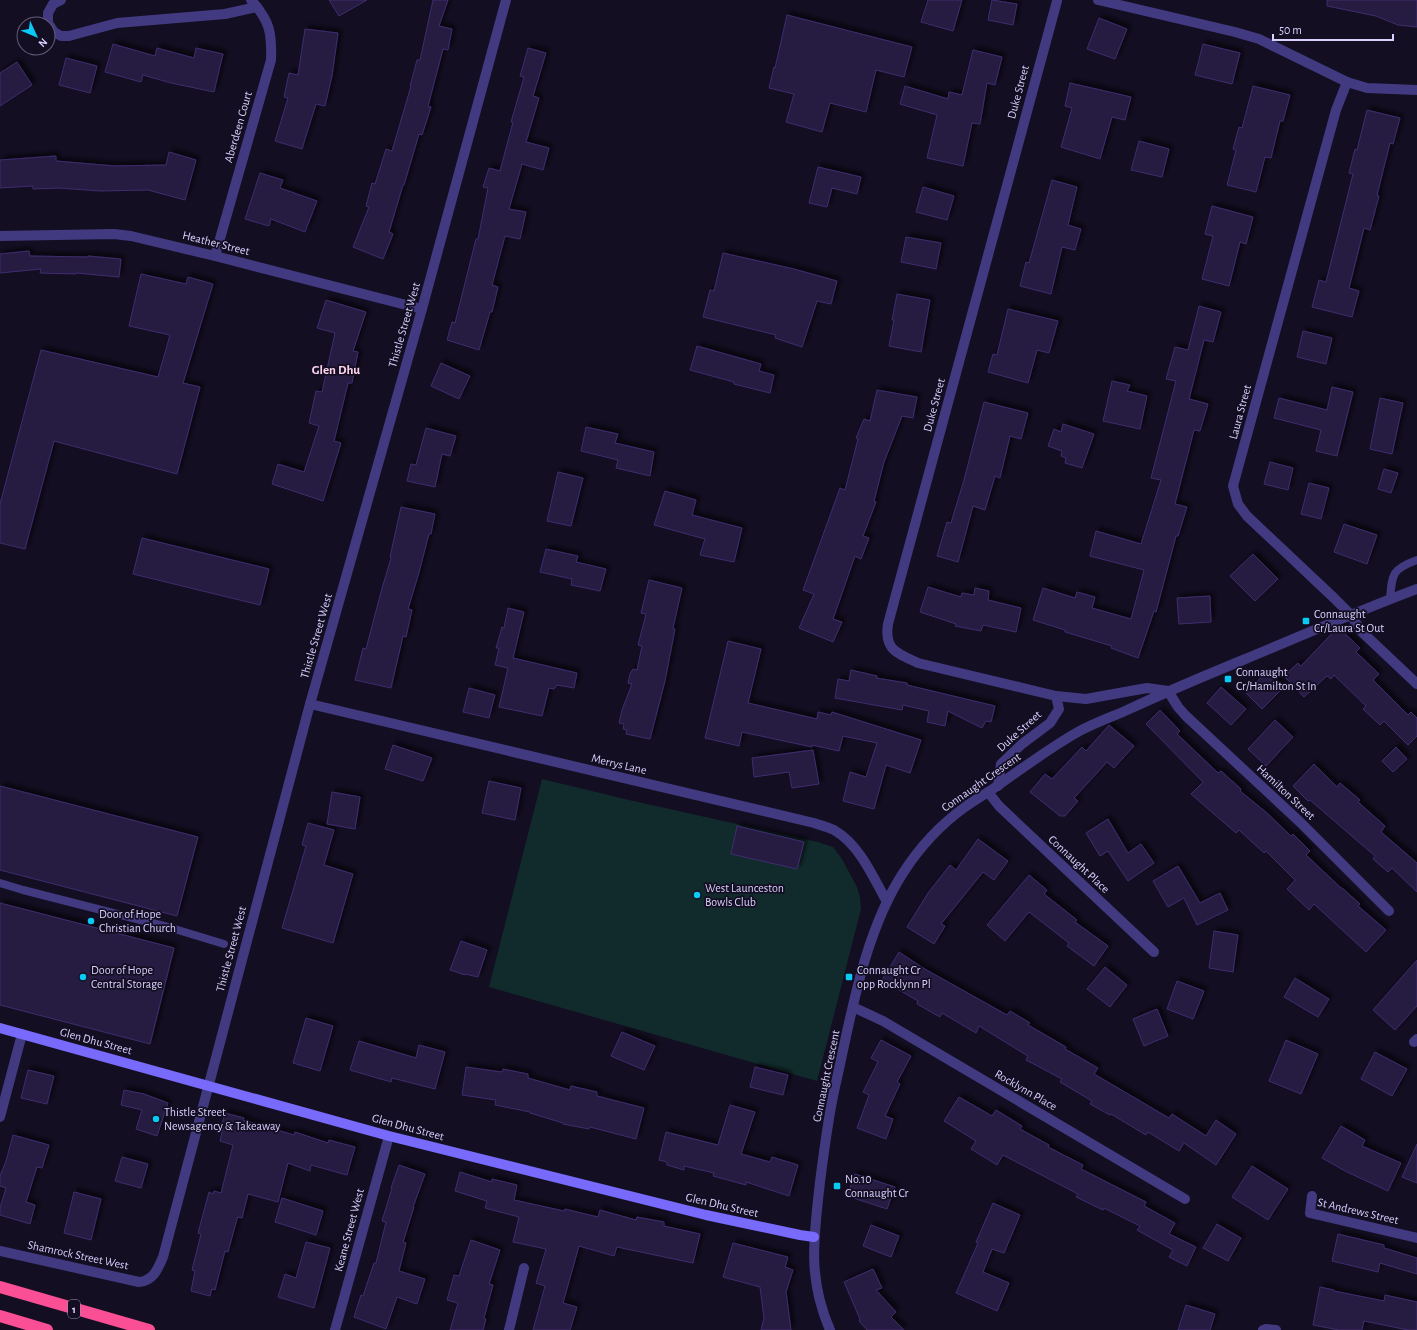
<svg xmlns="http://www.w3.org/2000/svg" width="1417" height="1330" viewBox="0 0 1417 1330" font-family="'Alegreya Sans',sans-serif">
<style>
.green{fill:#112b2c}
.building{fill:#261b42;stroke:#3f2d6e;filter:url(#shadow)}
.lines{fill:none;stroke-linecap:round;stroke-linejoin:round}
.lane{stroke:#423a80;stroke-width:8}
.street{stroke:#423a80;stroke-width:10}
.secondary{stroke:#786afb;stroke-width:10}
.highway{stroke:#fa4f95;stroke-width:12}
.poi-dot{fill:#07cbf4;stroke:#130e22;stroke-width:1.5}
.labels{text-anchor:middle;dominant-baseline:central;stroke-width:3.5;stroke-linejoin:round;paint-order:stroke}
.shield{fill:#130e22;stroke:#9e96bc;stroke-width:1}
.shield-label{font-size:11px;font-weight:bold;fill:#d9d0fe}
.street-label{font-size:12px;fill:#d9d0fe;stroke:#130e22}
.poi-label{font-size:12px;fill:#d9d0fe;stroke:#130e22;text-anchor:start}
.neighbourhood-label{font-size:13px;font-weight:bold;fill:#fed2eb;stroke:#130e22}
</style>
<defs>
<filter id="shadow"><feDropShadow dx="3.5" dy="-3.5" stdDeviation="2" flood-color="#0009"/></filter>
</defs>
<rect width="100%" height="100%" fill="#130e22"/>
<path class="green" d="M542 779 629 800 818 842 833 847 842 859 857 887 860 897 861 909 817 1081 489 987Z"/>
<g class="building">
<path d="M329 0H367L339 16Z"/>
<path d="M433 0H448L439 26 452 29 448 50 443 49 428 106 431 107 422 135 419 134 404 185H403L389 232 393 234 383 259 353 247 369 207 366 206 372 183 375 184 386 149 392 151 411 86H410L417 60H420Z"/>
<path d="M928 0H962L953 31 921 22Z"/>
<path d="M992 0 1017 4 1013 25 988 20Z"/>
<path d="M1327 0H1417V27L1398 25 1376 16 1327 6Z"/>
<path d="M787 15 912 47 904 77 876 70 866 112 830 103 822 132 786 122 794 94 769 88 774 67 775 68Z"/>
<path d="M1099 18 1127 29 1115 59 1087 49Z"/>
<path d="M305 29 338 33 332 76 325 106 316 104 302 149 275 141 288 98 284 97 289 73 298 75Z"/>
<path d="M113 44 155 56 157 48 194 58 196 48 223 54 214 92 171 83 143 75 141 82 105 72Z"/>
<path d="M1203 44 1240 53 1232 84 1195 75Z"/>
<path d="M528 48 546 53 533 96 539 98 526 142 549 148 543 170 522 164 509 209 526 212 520 239 505 236 492 285 498 287 492 312H490L479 350 447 340 452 322 455 323 476 239H478L488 188 483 187 489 168 500 171 513 122H511L524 77 520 76Z"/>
<path d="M973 50 1002 57 995 85 987 83 980 124 972 123 963 166 927 158 937 115 900 104 905 86 948 99 949 92 962 95Z"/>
<path d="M66 58 97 66 90 93 59 85Z"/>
<path d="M17 62 32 85 0 106V73Z"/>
<path d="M1070 83 1131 97 1125 120 1112 117 1100 159 1061 147 1072 108 1065 106Z"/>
<path d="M1253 86 1290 95 1283 121H1280L1271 158 1265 157 1256 192 1227 185 1236 150 1233 149 1239 127 1242 128Z"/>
<path d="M1367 110 1400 118 1393 144 1390 143 1377 195 1379 196 1370 230 1364 228 1349 288 1359 291 1352 317 1312 307 1319 280 1326 282 1353 174 1349 173 1355 149 1357 150Z"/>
<path d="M1139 141 1169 149 1162 177 1131 170Z"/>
<path d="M169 152 196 160 185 200 148 190 100 191 59 188 33 189V186L0 188V160L56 156V161L115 166 166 165Z"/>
<path d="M818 167 861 177 857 194 832 188 827 207 809 203Z"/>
<path d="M260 173 283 180 280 188 317 201 305 232 271 219 269 226 245 219Z"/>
<path d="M1052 180 1077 187 1068 225 1081 229 1075 250 1062 247 1051 294 1020 286 1026 262 1029 263Z"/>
<path d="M923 187 954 196 947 220 916 212Z"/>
<path d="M1212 206 1253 217 1246 244 1240 242 1229 286 1202 279 1213 236 1205 234Z"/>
<path d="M906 237 941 243 936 269 901 262Z"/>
<path d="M29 251 30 256 88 257V256L121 259 119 277 76 273V274L40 273 41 269 0 273V254Z"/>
<path d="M723 253 794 269 837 281 831 304 817 301 802 347 775 338 776 335 703 317 710 290 714 291Z"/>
<path d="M141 274 186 284 188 277 213 284 183 383 200 387 177 474 54 441 25 549 0 543V504L41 350 158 377 170 335 129 326Z"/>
<path d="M897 294 930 300 921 352 889 346 894 320H892Z"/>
<path d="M326 300 366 312 353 351 358 352 352 383H348L334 441 341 443 323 501 272 484 278 464 304 472 319 426 309 423 316 391 322 392 335 333 317 328Z"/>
<path d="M1199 306 1221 312 1213 342 1204 340 1189 399 1208 404 1200 431 1194 430 1175 504 1187 507 1178 536H1176L1156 612 1154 611 1138 658 1111 648 1112 646 1065 632V630L1033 620 1043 588 1075 598 1077 592 1095 597 1092 608 1131 619 1144 570 1090 556 1096 531 1141 544 1161 480 1151 478 1176 381 1166 379 1175 347 1188 350Z"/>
<path d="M1008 309 1058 321 1049 353 1037 350 1028 383 988 372 993 354 997 355Z"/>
<path d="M1303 331 1332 338 1326 364 1297 357Z"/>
<path d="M697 346 761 364 759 371 774 375 770 393 734 384V382L690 370Z"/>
<path d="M441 363 470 376 459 399 431 386Z"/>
<path d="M1112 381 1130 385 1127 391 1147 396 1140 429 1103 421Z"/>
<path d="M1332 387 1353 392 1337 456 1316 451 1321 430 1274 418 1279 398 1327 410Z"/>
<path d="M877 390 917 397 913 418 902 416 884 462 874 501 876 502 863 536 869 538 861 559 855 556 833 619 842 622 833 642 799 628 814 594 803 590 840 488 845 490 858 439 856 438 864 419 870 421Z"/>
<path d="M1380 398 1403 403 1392 454 1370 449Z"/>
<path d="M984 402 1028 413 1021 439 1010 436 1000 478 995 476 985 510 973 506 958 562 937 556 947 522 951 523 964 480Z"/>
<path d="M1063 424 1094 434 1082 468 1065 463 1066 458 1061 456 1062 451 1048 446 1054 429 1061 432Z"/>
<path d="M586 427 618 434 615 443 654 452 650 476 616 468 618 460 581 451Z"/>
<path d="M426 428 456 436 450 456 442 454 435 487 407 481 411 464 416 465Z"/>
<path d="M1270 462 1293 468 1288 490 1264 484Z"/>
<path d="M1384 469 1398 473 1391 493 1378 489Z"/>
<path d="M558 472 583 478 571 526 547 521Z"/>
<path d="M1309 483 1329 488 1321 519 1301 514Z"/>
<path d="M665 491 696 500 692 515 742 528 734 562 700 555 705 539 654 525Z"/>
<path d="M401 507 435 514 431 534H429L418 576 408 609 412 610 406 637 403 636 391 688 355 680 363 648 366 649 381 592 391 558 390 557Z"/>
<path d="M1344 524 1377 535 1367 564 1334 552Z"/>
<path d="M142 538 269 569 260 605 133 574Z"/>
<path d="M546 549 578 556 576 562 606 569 600 591 571 585 572 579 540 572Z"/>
<path d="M1253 554 1278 579 1255 601 1230 576Z"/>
<path d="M649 580 682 588 673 628 675 629 665 681 650 739 626 734 627 730 623 729 624 724 619 723 622 710 632 684 628 683 630 674 633 669 637 670 642 646 638 645 646 614 641 613Z"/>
<path d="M928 587 961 597 962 593 974 595 975 588 989 591 988 600 1021 608 1016 632 983 625 981 631 955 626 956 624 920 612Z"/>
<path d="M1210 596 1211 622 1179 624 1177 598Z"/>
<path d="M508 608 524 612 513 658 577 673 574 688 557 685 554 689 549 688 542 716 499 707 508 668 495 665 499 648H496L502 627 504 628Z"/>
<path d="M1338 627 1360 648 1356 652 1379 674 1373 680 1408 715 1411 712 1417 718V736L1408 745 1384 721 1380 725 1363 709 1366 706 1334 675 1331 679 1327 676 1304 697 1284 676 1298 663 1301 666Z"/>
<path d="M728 641 761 649 748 703 817 719 818 712 831 715 832 712 921 740 910 773 886 765 874 809 843 801 850 772 866 777 877 743 843 736 839 751 812 745V747L742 732 739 746 705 738Z"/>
<path d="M851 670 877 676 876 678 907 683V685L995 706 991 722 986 721 982 728 948 711 945 726 927 722 929 711 903 705 902 710 835 698 838 679 849 681Z"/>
<path d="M1267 671 1284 687 1262 709 1246 693Z"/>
<path d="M1221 687 1246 709 1231 725 1207 703Z"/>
<path d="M469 688 495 695 489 718 463 712Z"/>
<path d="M1160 710 1180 731 1177 734 1218 773 1221 771 1241 789 1240 791 1267 813 1291 836 1293 834 1310 851 1306 855 1341 888H1342L1360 904 1358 906 1386 930 1366 952 1314 904 1309 910 1287 889 1295 880 1266 851 1264 853 1239 830 1236 833 1191 794 1203 782 1146 724Z"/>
<path d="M1275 720 1293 737 1266 766 1248 749Z"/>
<path d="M1109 725 1134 746 1114 768 1107 762 1074 798 1078 801 1065 816H1060L1030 792 1045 774 1052 779 1082 747 1086 751Z"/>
<path d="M393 745 432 758 423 781 385 769Z"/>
<path d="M1396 747 1407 759 1393 772 1382 761Z"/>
<path d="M813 750 819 784 792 788 789 772 754 777 752 758Z"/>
<path d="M1314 764 1337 787 1340 783 1360 800 1358 802 1385 826 1381 832 1417 863V892L1392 868 1388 872 1373 859 1375 856 1310 800 1308 801 1293 786Z"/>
<path d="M489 781 521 788 515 820 482 813Z"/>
<path d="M0 786 198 837 177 916 0 870Z"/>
<path d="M332 792 360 797 355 829 327 824Z"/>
<path d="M1108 819 1128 853 1141 844 1154 863 1128 881 1108 851 1100 856 1086 833Z"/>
<path d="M308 823 334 830 324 865 353 874 333 943 282 928 306 846 302 845Z"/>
<path d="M737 826 804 842 797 869 731 854Z"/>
<path d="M978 839 1008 861 994 880 983 872 941 924 945 926 934 944 907 927 928 893 950 865 956 870Z"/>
<path d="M1178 866 1200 903 1220 893 1228 910 1197 925 1184 898 1168 907 1153 881Z"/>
<path d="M1029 875 1047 890 1044 894 1077 920 1075 922 1108 946 1094 966 1067 946 1069 943 1029 912 1005 941 987 925Z"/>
<path d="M0 903 174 948 150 1044 0 1005Z"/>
<path d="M1214 931 1238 935 1233 972 1209 968Z"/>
<path d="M461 941 487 950 478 977 465 974V975L450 970Z"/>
<path d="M899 952 923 968 1007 1015 1010 1011 1030 1023 1028 1025 1066 1047 1065 1049 1098 1068 1094 1074 1169 1118 1172 1114 1206 1136 1216 1120 1236 1134 1216 1165 1184 1143 1179 1151 1148 1132 1146 1135 1111 1114 1110 1115 1090 1104 1092 1101 1060 1082 1062 1079 1026 1060 1028 1056 979 1026 976 1033 942 1013 940 1017 917 1004 918 1001 882 980Z"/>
<path d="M1417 960V1006L1395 1030 1373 1010Z"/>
<path d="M1105 967 1127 985 1110 1007 1087 989Z"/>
<path d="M1295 978 1329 999 1318 1017 1284 997Z"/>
<path d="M1177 981 1204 991 1193 1019 1167 1009Z"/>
<path d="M1157 1009 1168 1036 1144 1046 1133 1019Z"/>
<path d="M306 1018 333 1026 320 1071 293 1063Z"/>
<path d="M622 1032 655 1046 644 1070 611 1056Z"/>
<path d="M881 1040 911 1056 897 1082 900 1084 885 1116 893 1119 886 1139 857 1128 869 1095 863 1092 878 1062 871 1058Z"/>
<path d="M1286 1040 1318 1054 1301 1094 1269 1081Z"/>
<path d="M359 1041 416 1058 419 1045 445 1052 435 1089 392 1078 391 1082 350 1070Z"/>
<path d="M1375 1052 1407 1069 1392 1096 1361 1079Z"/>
<path d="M466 1067 502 1072 503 1069 528 1074V1078L570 1090 571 1086 597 1092V1096L644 1108 636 1139 590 1127 589 1129 563 1124V1123L530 1113V1112L495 1105 496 1100 462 1095Z"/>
<path d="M755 1067 788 1075 783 1095 750 1087Z"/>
<path d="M28 1070 54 1076 47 1104 21 1098Z"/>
<path d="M124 1090 144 1094 168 1103 157 1136 136 1129 142 1110 121 1105Z"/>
<path d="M959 1097 992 1116 996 1110 1022 1126 1020 1129 1049 1145 1048 1147 1083 1165 1081 1169 1146 1202 1144 1206 1175 1223 1169 1234 1196 1247 1187 1266 1169 1257 1173 1250 1137 1230 1140 1226 1104 1208 1103 1210 1076 1197 1078 1194 1003 1155 997 1165 971 1149 976 1141 944 1121Z"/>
<path d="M730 1105 755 1112 741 1154 770 1162 772 1157 798 1165 789 1196 746 1182V1185L713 1176 714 1173 684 1166V1170L667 1165V1162L659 1160 666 1132 718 1145Z"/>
<path d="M225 1113 244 1118 243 1120 294 1135 295 1132 328 1143 329 1140 355 1147 347 1175 311 1165 310 1171 288 1163 278 1202 248 1194 242 1218 238 1217 237 1219 228 1252 225 1251 215 1290 212 1289 210 1296 191 1291 195 1271 192 1270 201 1234 198 1233 209 1192 213 1194 214 1191 221 1193 233 1145 220 1141 223 1128H221Z"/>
<path d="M1341 1126 1365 1140 1362 1146 1401 1163 1388 1191 1347 1172 1322 1158Z"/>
<path d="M13 1135 49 1145 42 1168 37 1167 26 1202 35 1205 30 1224 0 1215V1208L6 1188 0 1186V1176L6 1161Z"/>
<path d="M1417 1144V1183L1402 1177Z"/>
<path d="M122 1157 148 1164 141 1188 115 1181Z"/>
<path d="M399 1165 425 1174 413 1207H414L403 1242 406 1243 399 1271 425 1279 417 1304 397 1297 386 1329 354 1317 361 1295 363 1296 374 1263H376L386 1222 382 1221 392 1188H391Z"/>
<path d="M1252 1166 1288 1189 1268 1220 1232 1197Z"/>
<path d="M460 1172 492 1182V1179L517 1185 514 1200 564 1211 565 1209 598 1217 600 1210 636 1220 637 1217 664 1222V1226L700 1234 693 1263 617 1247 614 1256 579 1246 563 1303 577 1307 570 1330H533L545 1286 536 1283 546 1249 513 1242 519 1217 485 1208 487 1201 455 1191Z"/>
<path d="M855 1174 895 1187 887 1209 847 1196Z"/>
<path d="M74 1192 101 1199 91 1240 64 1233Z"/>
<path d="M282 1198 323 1211 316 1235 275 1222Z"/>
<path d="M993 1203 1020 1215 1004 1253 992 1249 983 1272 1009 1283 997 1311 956 1293 978 1243 976 1242Z"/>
<path d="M1217 1224 1241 1238 1228 1261 1203 1248Z"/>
<path d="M871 1225 899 1236 891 1257 863 1246Z"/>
<path d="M1338 1234 1384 1245V1248L1417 1258V1274L1380 1263 1378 1272 1332 1261Z"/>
<path d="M471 1240 500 1250 489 1284 493 1285 484 1318 486 1319 483 1330H450L458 1303 447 1300 454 1275 459 1276Z"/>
<path d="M306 1242 330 1248 314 1308 278 1297 285 1274 296 1278Z"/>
<path d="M733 1243 788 1257 785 1267 793 1270 786 1292 791 1330H761L764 1318 760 1287 723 1277Z"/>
<path d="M873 1269 882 1288 876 1290 896 1312 891 1317 904 1330H867L859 1321 860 1319 844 1282Z"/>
<path d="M1320 1287 1334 1290V1291L1384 1301 1385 1295 1417 1302V1330H1408L1364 1321 1362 1330H1339L1313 1325Z"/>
<path d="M1186 1305 1215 1314 1210 1330H1178Z"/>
</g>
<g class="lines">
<g class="lane">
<path d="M1390 599C1392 574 1392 569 1417 560"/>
<path d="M0 883 23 890 168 927 224 944"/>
</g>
<g class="street">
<path d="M61 0 53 4 48 13V23L54 32 61 36H69L117 23 225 14 257 7"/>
<path d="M1098 0 1235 32 1259 39 1347 82 1367 88 1417 90"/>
<path d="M1057 1 888 624C884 650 897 653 918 663L1056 696 1086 699 1147 688 1168 691 1178 707 1186 716 1300 822 1389 911"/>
<path d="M1347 82 1336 110 1233 486 1238 504 1247 516 1334 598 1350 614 1362 632 1417 684"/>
<path d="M0 236 114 234 131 236 215 256 422 309"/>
<path d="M215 256 271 60C272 33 270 21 251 0"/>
<path d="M310 704 814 823C820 825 828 827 834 830 860 845 873 877 887 902"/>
<path d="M998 786 1001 764 1022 744 1050 723 1059 709 1056 696"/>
<path d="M988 792 999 806 1154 952"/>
<path d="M853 1007 883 1021 1185 1199"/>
<path d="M1414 1042 1417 1039"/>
<path d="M0 1117 22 1034"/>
<path d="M1312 1196 1310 1213 1417 1238"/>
<path d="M0 1251 139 1282C153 1281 158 1269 163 1257L310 704 422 309 506 0"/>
<path d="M335 1330 389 1136"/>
<path d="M509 1330 524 1268"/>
<path d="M830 1330C807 1277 814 1237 820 1182 824 1151 828 1118 835 1087 851 1017 863 935 903 873 919 848 940 825 965 807 976 799 989 792 1000 784 1025 766 1050 748 1076 733 1092 724 1109 718 1125 711 1164 693 1204 676 1243 660 1301 636 1358 611 1417 589"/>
<path d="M1263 1330 1266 1329 1276 1330"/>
</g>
<path class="secondary" d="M0 1028 389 1136 706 1215 800 1235 814 1237"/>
<g class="highway">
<path d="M0 1287 149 1330"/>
<path d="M0 1316 47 1330"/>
</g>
</g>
<g class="poi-dot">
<rect x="1302" y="617" width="8" height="8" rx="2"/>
<rect x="1224" y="675" width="8" height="8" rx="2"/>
<circle cx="697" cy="895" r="4"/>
<circle cx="91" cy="921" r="4"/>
<circle cx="83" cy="977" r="4"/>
<rect x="845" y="973" width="8" height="8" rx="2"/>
<circle cx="156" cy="1119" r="4"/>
<rect x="833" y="1182" width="8" height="8" rx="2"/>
</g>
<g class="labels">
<rect class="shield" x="68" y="1300" width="12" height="18" rx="3"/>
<g class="shield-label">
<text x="74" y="1309">1</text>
</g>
<g class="street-label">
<text transform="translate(1018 92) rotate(-75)">Duke Street</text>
<text transform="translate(238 127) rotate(-74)">Aberdeen Court</text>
<text transform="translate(216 243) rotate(14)">Heather Street</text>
<text transform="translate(404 325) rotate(-74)">Thistle Street West</text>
<text transform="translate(934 405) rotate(-75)">Duke Street</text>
<text transform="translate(1240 412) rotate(-75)">Laura Street</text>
<text transform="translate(316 636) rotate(-74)">Thistle Street West</text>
<text transform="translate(1019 731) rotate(-42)">Duke Street</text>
<text transform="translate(619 764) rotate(13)">Merrys Lane</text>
<text transform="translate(981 782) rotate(-35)">Connaught Crescent</text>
<text transform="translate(1286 792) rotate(43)">Hamilton Street</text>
<text transform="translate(1079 864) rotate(43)">Connaught Place</text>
<text transform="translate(231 949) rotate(-75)">Thistle Street West</text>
<text transform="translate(96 1041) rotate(15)">Glen Dhu Street</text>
<text transform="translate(826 1076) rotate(-78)">Connaught Crescent</text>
<text transform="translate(1026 1090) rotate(30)">Rocklynn Place</text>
<text transform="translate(408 1127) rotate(15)">Glen Dhu Street</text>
<text transform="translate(722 1205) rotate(13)">Glen Dhu Street</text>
<text transform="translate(1358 1211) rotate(13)">St Andrews Street</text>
<text transform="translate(349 1230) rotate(-75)">Keane Street West</text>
<text transform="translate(78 1255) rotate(12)">Shamrock Street West</text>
</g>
<g class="poi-label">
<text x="1314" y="614">Connaught<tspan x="1314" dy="14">Cr/Laura St Out</tspan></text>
<text x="1236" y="672">Connaught<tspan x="1236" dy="14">Cr/Hamilton St In</tspan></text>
<text x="705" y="888">West Launceston<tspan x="705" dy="14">Bowls Club</tspan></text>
<text x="99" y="914">Door of Hope<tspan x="99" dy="14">Christian Church</tspan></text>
<text x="91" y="970">Door of Hope<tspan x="91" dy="14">Central Storage</tspan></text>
<text x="857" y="970">Connaught Cr<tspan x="857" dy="14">opp Rocklynn Pl</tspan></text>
<text x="164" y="1112">Thistle Street<tspan x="164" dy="14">Newsagency &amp; Takeaway</tspan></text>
<text x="845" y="1179">No.10<tspan x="845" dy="14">Connaught Cr</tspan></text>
</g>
<g class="neighbourhood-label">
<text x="336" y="370">Glen Dhu</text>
</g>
</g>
<g transform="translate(36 36) rotate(134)"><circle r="19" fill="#130e22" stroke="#625c7a"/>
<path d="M0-3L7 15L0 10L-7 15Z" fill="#07cbf4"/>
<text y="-6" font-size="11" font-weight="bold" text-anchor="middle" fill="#d9d0fe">N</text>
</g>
<path d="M1273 34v6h120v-6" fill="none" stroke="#d9d0fe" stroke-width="2"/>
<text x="1279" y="34" font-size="12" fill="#d9d0fe" stroke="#130e22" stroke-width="3" paint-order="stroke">50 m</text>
</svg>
